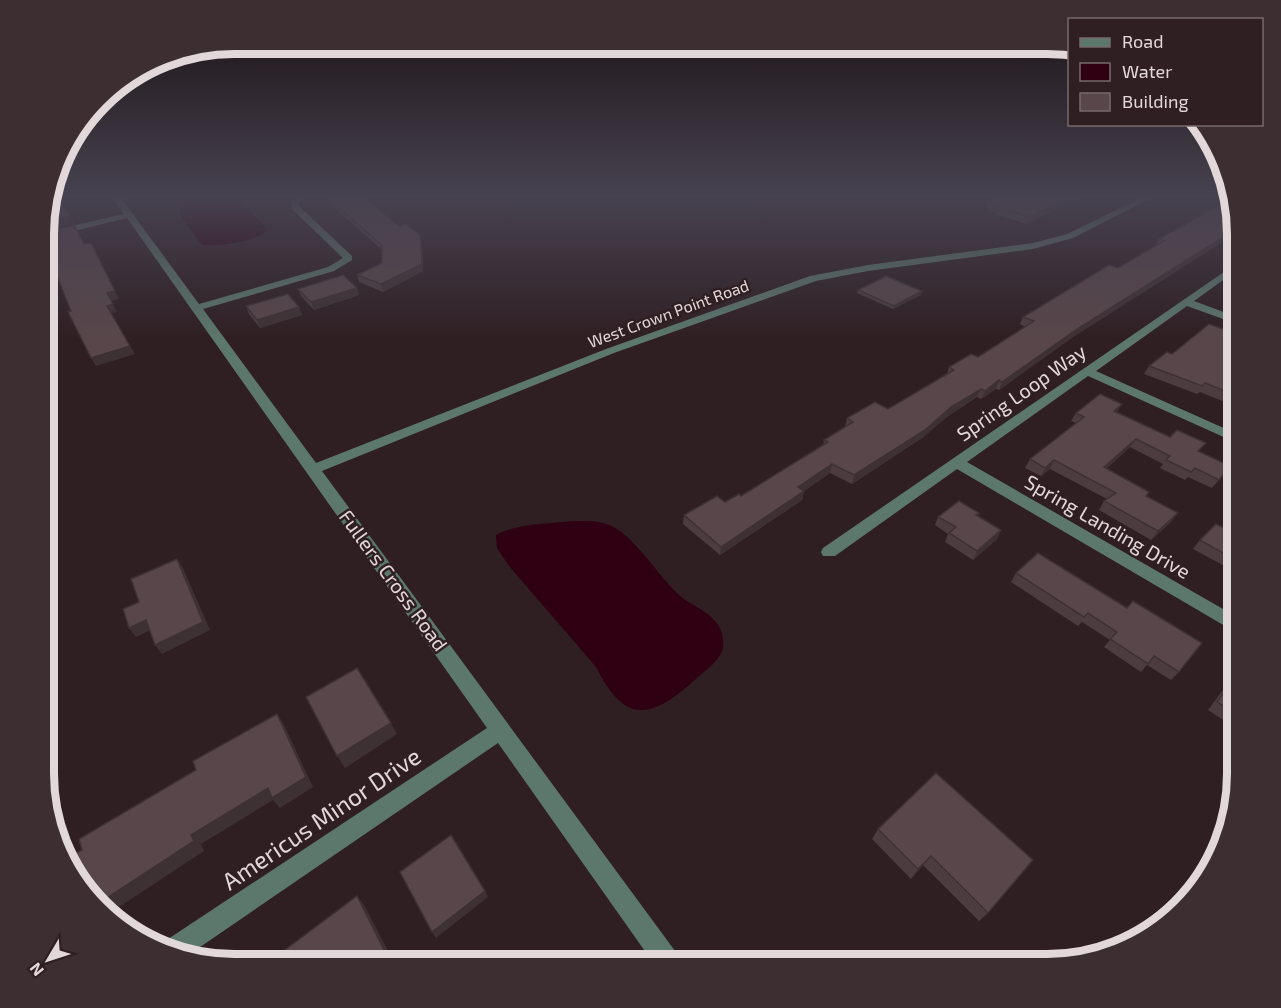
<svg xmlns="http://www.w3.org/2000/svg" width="1281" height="1008" viewBox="0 0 1281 1008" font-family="'Exo 2',sans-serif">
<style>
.water{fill:#2e0011}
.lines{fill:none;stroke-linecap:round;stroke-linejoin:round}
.minor{fill:#5c776c;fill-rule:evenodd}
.wall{fill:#4c3c40}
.shaded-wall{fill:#3e3134}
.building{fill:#58464a;stroke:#3e3134;stroke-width:1.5}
.labels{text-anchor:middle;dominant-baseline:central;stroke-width:5;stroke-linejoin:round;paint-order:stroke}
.far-street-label{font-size:16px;fill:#e2d7d9;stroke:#2f1f23}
.street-label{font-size:20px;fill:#e2d7d9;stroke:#2f1f23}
.near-street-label{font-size:24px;fill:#e2d7d9;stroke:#2f1f23}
.rim{fill:none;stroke:#e2d7d9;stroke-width:8}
</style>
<rect width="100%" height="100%" fill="#2f1f23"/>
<g class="water">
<path d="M177 198H238L268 230C259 241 217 247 202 245L181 217Z"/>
<path d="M573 521C588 521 603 520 617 529 640 545 656 572 676 592 688 605 708 609 719 626 722 632 724 640 723 647 721 660 706 670 697 678 653 718 626 727 596 667L509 566 497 548 496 535C519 523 548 524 573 521Z"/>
</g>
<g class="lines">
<g class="minor">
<path d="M113 198H121L199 304 328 267 343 258 292 209 291 200 304 198 299 201V206L352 256V260L334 271 203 309 316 463 606 349 810 276 868 265 1033 243 1067 234 1141 198H1151L1073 238 1033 249 868 271 816 281 614 353 322 471 678 955 681 964H654L498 743 187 956 160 949 162 943 487 728 127 218 45 238V232L124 214Z"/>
<path d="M1237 263V270L1194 301 1237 317V324L1187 306 1096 371 1237 434V443L1088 376 967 462 1237 617V633L957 469 835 556H823L821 552 823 548Z"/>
</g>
</g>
<g class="wall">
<path d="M324 198H364L399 226 420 235 422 242 423 271 383 292 359 282 357 275 382 263V250L325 199Z"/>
<path d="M1079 198 1026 224 985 210 988 203Z"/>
<path d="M1159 239H1227L1073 337 999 390 996 389 981 399 977 397 948 416 922 438 852 484 830 473 804 491 802 500 720 555 683 524 684 515 741 496 823 446 824 440 845 427 847 418 888 409 947 374 949 367 978 357 1025 327 1020 324 1023 317 1118 268 1156 245Z"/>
<path d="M357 288 359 295 314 310 301 296 298 289Z"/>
<path d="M858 290 922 291 921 295 893 309 857 293Z"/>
<path d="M246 306 299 307 302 315 260 328 249 314Z"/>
<path d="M1237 334V407L1200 392 1197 394 1144 374 1149 366 1172 354Z"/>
<path d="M1117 412 1230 466 1212 488 1188 477 1185 480 1160 468 1163 464 1130 447 1106 469 1147 496 1178 513 1171 522 1151 540 1099 510 1104 501 1107 499 1050 469 1041 476 1025 468 1030 459 1076 423 1071 421 1076 413Z"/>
<path d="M979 513 978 516 1001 530 997 539 973 560 945 542 948 534 935 525 938 517Z"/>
<path d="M1237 538V586L1223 578 1230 569 1193 549 1200 540Z"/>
<path d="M1038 553 1179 672 1171 680 1147 665 1141 672 1104 647 1110 640 1082 622 1078 626 1011 582 1016 573Z"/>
<path d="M1237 671V729L1208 710 1234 675Z"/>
<path d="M936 773 988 913 979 921 923 865 911 879 872 839 878 829Z"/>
</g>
<g class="shaded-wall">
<path d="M1068 198H1079L1026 224 1029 217Z"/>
<path d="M70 216 74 223 45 230V222Z"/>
<path d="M1236 229 1237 232 1227 239 1073 337 999 390 1002 382 1077 329Z"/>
<path d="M420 235 422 242 423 271 383 292 381 284Z"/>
<path d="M95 250 119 299 111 301 117 312 111 313 107 306Z"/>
<path d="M357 288 359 295 314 310 311 302Z"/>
<path d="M922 291 921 295 893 309 894 306Z"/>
<path d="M299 307 302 315 260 328 257 320Z"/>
<path d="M130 346 135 354 96 366 91 358Z"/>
<path d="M999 380 996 389 981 399 985 391Z"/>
<path d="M981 389 977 397 948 416 922 438 852 484 854 475 951 407Z"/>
<path d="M1122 404 1117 412 1114 411Z"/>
<path d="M1136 439 1130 447 1098 476 1104 467Z"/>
<path d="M1054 460 1050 469 1041 476 1045 468Z"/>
<path d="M832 464 830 473 797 496 798 487Z"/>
<path d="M804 491 802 500 720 555 721 547Z"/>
<path d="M1178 513 1171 522 1151 540 1158 531Z"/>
<path d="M1001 530 997 539 973 560 977 551Z"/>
<path d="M177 559 183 568 210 630 162 654 155 645Z"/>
<path d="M146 620 153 629 136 637 129 628Z"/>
<path d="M277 714 284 725 313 787 280 808 273 800 201 844 204 851 107 915 98 904Z"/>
<path d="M391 723 397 734 345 768 337 756Z"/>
<path d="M931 856 923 865 911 879 918 869Z"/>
<path d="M485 891 488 897 436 938 432 932Z"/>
<path d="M357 896 364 905 395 964H391Z"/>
</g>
<g class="building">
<path d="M328 198H364L399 226 406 224 420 235 422 264 381 284 357 275 382 263V245Z"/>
<path d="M1000 198H1068L1029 217 988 203Z"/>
<path d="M60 199 70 216 45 222V209L48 202Z"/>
<path d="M1226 201 1230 202 1236 229 1077 329 1002 382 999 380 985 391 981 389 951 407 925 430 854 475 832 464 798 487 804 491 721 547 684 515 717 496 725 502 739 494 741 496 828 442 824 440 853 422 847 418 875 402 888 409 954 370 949 367 971 354 978 357 1034 321 1023 317 1109 265 1118 268 1164 241 1159 239Z"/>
<path d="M74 225 84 244 91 243 115 291 107 293 113 304 107 306 130 346 91 358 68 312 71 311 45 246V232Z"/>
<path d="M343 275 357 288 311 302 298 289Z"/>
<path d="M886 276 922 291 894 306 858 290Z"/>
<path d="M288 294 299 307 257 320 246 306Z"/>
<path d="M1209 324 1237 334V396L1205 383 1202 386 1149 366 1167 352 1172 354Z"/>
<path d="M1100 394 1122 404 1114 411 1170 437 1177 430 1206 443 1198 451 1230 466 1219 480 1195 468 1191 472 1166 460 1170 456 1136 439 1104 467 1149 492 1146 496 1178 513 1158 531 1104 501 1116 493 1054 460 1045 468 1030 459 1084 417 1076 413Z"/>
<path d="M959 501 979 513 976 515 1001 530 977 551 949 533 956 527 938 517Z"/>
<path d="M1216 524 1237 535V561L1200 540Z"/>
<path d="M1038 553 1127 608 1133 601 1202 643 1179 672 1154 656 1148 664 1110 639 1117 632 1088 613 1084 617 1016 573Z"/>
<path d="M177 559 203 622 155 645 146 620 129 628 123 609 139 602 131 579Z"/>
<path d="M1237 561V573L1230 569Z"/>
<path d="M357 668 391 723 337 756 306 697Z"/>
<path d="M1237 674V715L1217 702Z"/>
<path d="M277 714 306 777 272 798 268 788 191 835 194 841 98 904 64 859 82 850 79 839 196 770 193 761Z"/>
<path d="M936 773 1033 860 988 913 931 856 918 869 878 829Z"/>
<path d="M451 835 485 891 432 932 400 872Z"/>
<path d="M357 896 391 964H266Z"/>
</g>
<linearGradient id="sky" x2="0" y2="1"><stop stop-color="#1a1113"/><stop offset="0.58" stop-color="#474250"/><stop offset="1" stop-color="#474250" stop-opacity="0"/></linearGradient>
<rect width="1281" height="339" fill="url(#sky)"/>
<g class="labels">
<g class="far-street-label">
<text transform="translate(668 313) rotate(-20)">West Crown Point Road</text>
</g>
<g class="street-label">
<text transform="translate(1021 392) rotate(-35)">Spring Loop Way</text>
<text transform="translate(1108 526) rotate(30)">Spring Landing Drive</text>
<text transform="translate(394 580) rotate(54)">Fullers Cross Road</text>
</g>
<g class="near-street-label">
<text transform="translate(321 818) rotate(-34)">Americus Minor Drive</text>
</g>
</g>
<path d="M0 0H1281V1008H0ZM234 54H1047A180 180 0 0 1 1227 234V774A180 180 0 0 1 1047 954H234A180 180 0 0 1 54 774V234A180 180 0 0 1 234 54Z" fill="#3d2e32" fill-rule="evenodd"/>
<path class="rim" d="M234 54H1047A180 180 0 0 1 1227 234V774A180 180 0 0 1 1047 954H234A180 180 0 0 1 54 774V234A180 180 0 0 1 234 54Z"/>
<rect x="1068" y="18" width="195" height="108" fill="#2f1f23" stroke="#77696c" stroke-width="1.5"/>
<rect x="1080" y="38" width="30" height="9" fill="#5c776c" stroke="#77696c" stroke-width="1.5"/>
<text x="1122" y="48" font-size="18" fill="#e2d7d9">Road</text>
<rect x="1080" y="63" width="30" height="18" fill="#2e0011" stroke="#77696c" stroke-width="1.5"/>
<text x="1122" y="78" font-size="18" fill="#e2d7d9">Water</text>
<rect x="1080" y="93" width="30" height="18" fill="#58464a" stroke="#77696c" stroke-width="1.5"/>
<text x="1122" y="108" font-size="18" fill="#e2d7d9">Building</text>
<g transform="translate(48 960) rotate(231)" stroke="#2f1f23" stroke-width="4.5" paint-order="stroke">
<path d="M0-4.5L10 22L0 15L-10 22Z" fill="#e2d7d9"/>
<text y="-9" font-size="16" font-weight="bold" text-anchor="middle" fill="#e2d7d9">N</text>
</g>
</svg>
